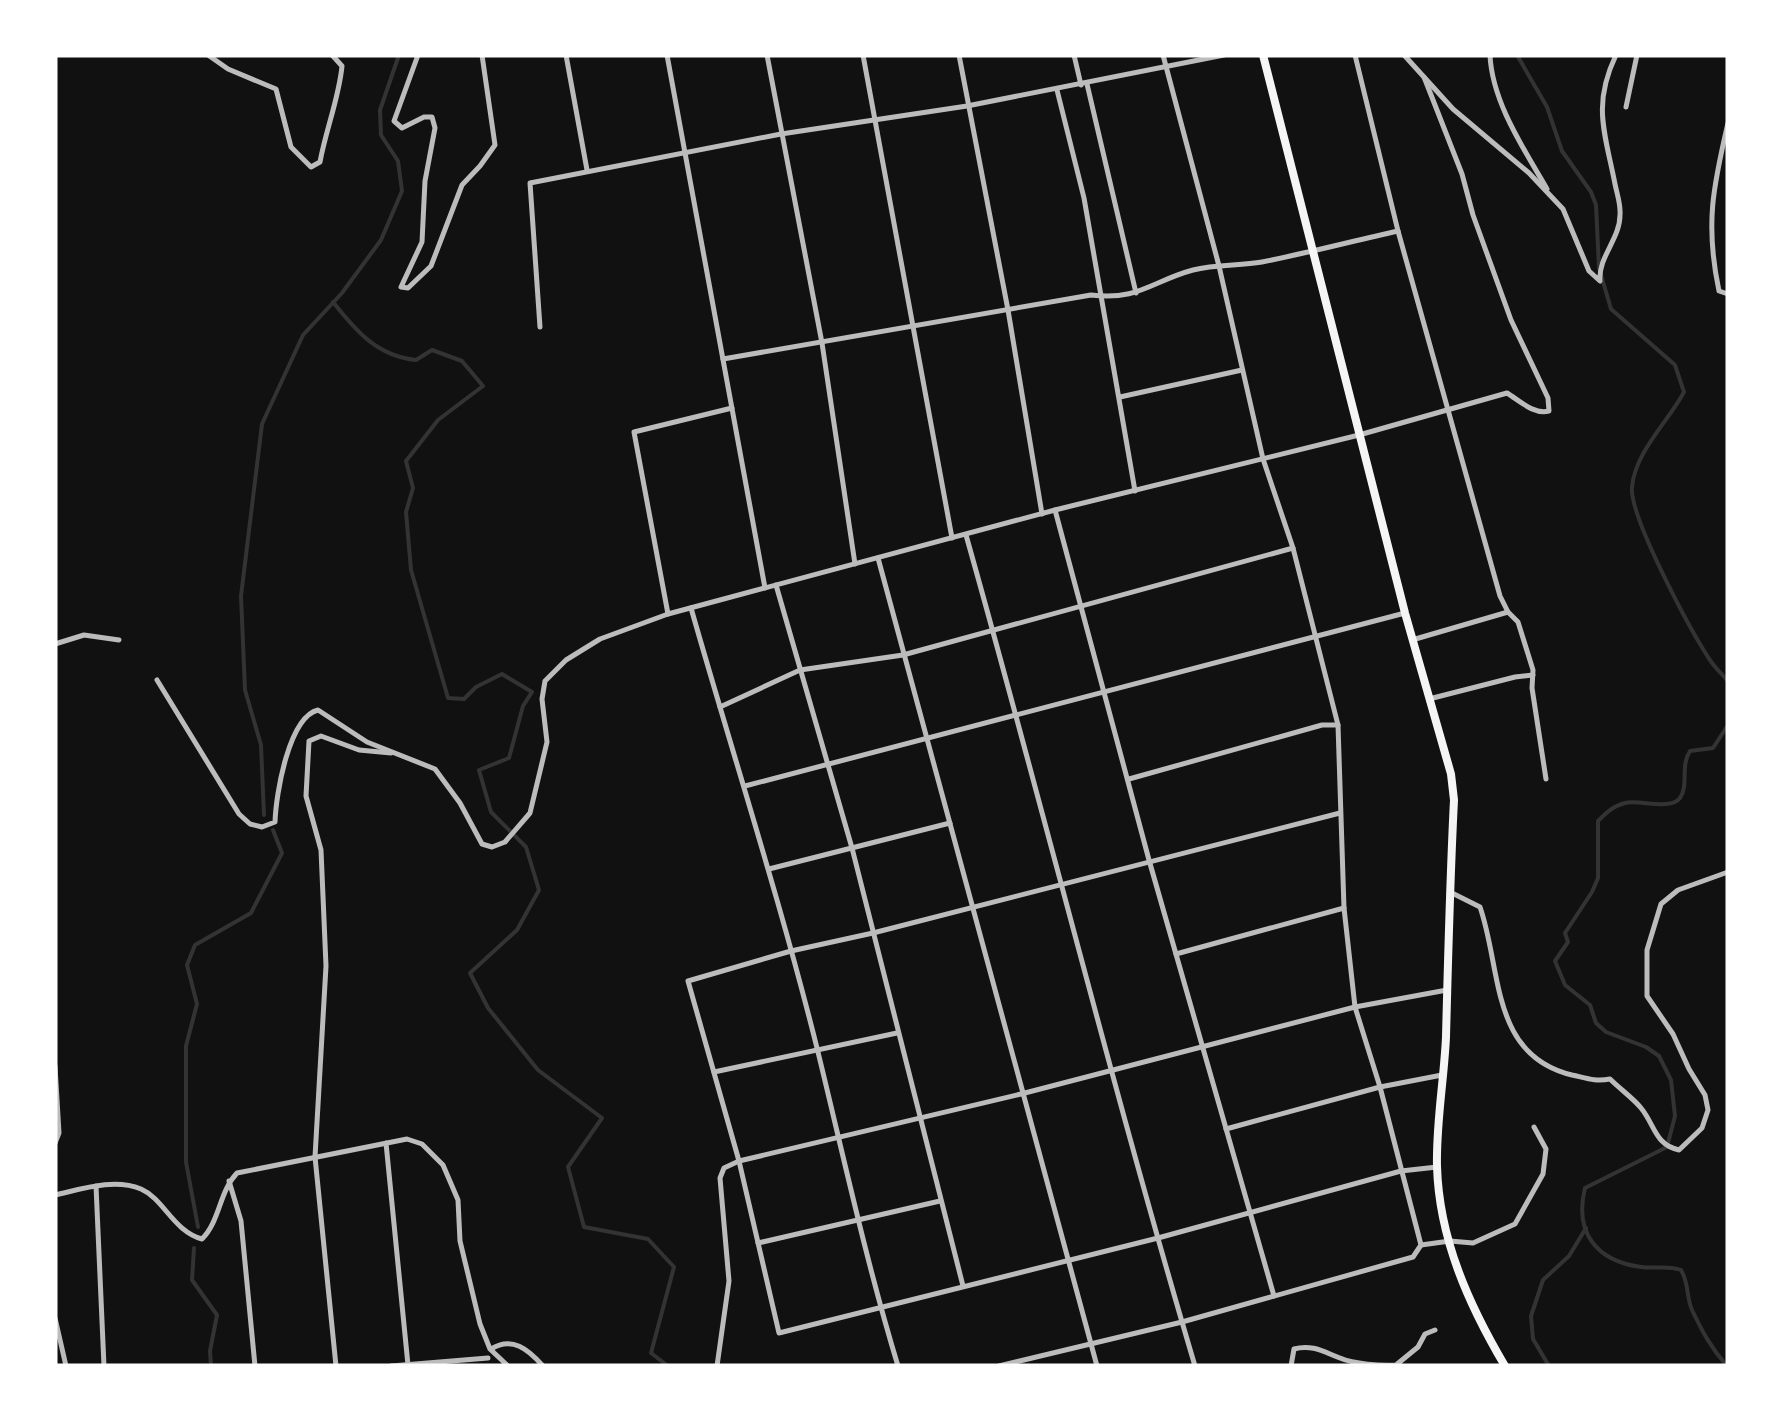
<svg xmlns="http://www.w3.org/2000/svg" width="1783" height="1421" viewBox="0 0 1783 1421" font-family="'Public Sans',sans-serif">
<style>
.lines{fill:none;stroke-linecap:round;stroke-linejoin:round}
.stream{stroke:#333;stroke-width:4}
.minor{stroke:#bcbcbc;stroke-width:5}
.secondary{stroke:#f5f5f5;stroke-width:8}
</style>
<rect width="100%" height="100%" fill="#111"/>
<g class="lines">
<g class="stream">
<path d="M1517 55 1547 107 1562 151 1591 192 1596 205 1599 268 1611 309 1675 365 1684 392C1668 422 1635 452 1632 487 1629 516 1690 629 1708 657 1713 666 1721 673 1728 681"/>
<path d="M333 302C356 331 377 356 416 360L432 350 462 361 483 386 438 420 406 461 413 488 406 512 411 570 448 698 464 699 476 687 502 674 532 692 523 706 509 758 479 770 491 812 526 847 539 890 517 930 470 973 488 1008 538 1070 602 1118 568 1167 584 1227 648 1239 674 1267 651 1353 668 1366"/>
<path d="M264 815 261 745 245 690 241 596 262 424 303 335 342 293 381 240 402 191 398 161 381 135 380 110 399 55"/>
<path d="M198 1227 186 1162V1046L197 1004 187 965 195 945 251 913 282 853 273 830"/>
<path d="M194 1248 192 1280 217 1315 210 1351 211 1366"/>
<path d="M1549 1366 1533 1339 1531 1316 1543 1280 1569 1256 1586 1228"/>
<path d="M1727 1366C1711 1348 1702 1331 1692 1310 1686 1296 1689 1283 1681 1270 1668 1265 1655 1269 1641 1267 1596 1261 1574 1232 1585 1188L1667 1147 1675 1116 1671 1080 1659 1056 1646 1047 1606 1032 1596 1023 1590 1005 1565 985 1555 961 1568 942 1565 933 1592 892 1598 878V821C1606 813 1613 806 1625 803 1639 799 1670 811 1680 798 1689 785 1680 766 1690 751L1713 748 1728 725"/>
</g>
<g class="minor">
<path d="M208 55 228 69 276 89 291 147 311 167 320 162C326 129 339 98 342 66L332 55"/>
<path d="M418 55 394 121 402 128 424 117H432L435 128 425 181 422 242 401 287 408 288 431 266 462 185 480 166 495 145 482 55"/>
<path d="M566 55 587 170"/>
<path d="M667 55 765 588"/>
<path d="M767 55 822 343 855 564"/>
<path d="M863 55 952 538"/>
<path d="M959 55 1008 310 1042 514"/>
<path d="M1074 55 1081 85"/>
<path d="M1355 55 1398 231 1500 596 1508 612 1518 622 1533 670 1532 688 1546 779"/>
<path d="M1404 55 1453 109 1529 173 1563 209 1589 271 1600 281C1598 257 1620 239 1620 215 1621 205 1617 194 1615 184 1605 133 1592 105 1616 55"/>
<path d="M1490 55C1492 102 1524 149 1547 189"/>
<path d="M1087 84 1136 293"/>
<path d="M1057 90 1084 198 1135 491"/>
<path d="M1626 107 1637 55"/>
<path d="M1728 123C1713 187 1705 225 1719 291L1728 294"/>
<path d="M540 327 530 183 781 134 967 106 1224 55"/>
<path d="M723 359 1091 295C1138 301 1152 281 1193 270 1216 264 1240 266 1262 262 1308 253 1353 241 1398 231"/>
<path d="M1120 397 1242 370"/>
<path d="M1055 510 1149 860 1274 1296"/>
<path d="M966 535C1044 811 1113 1090 1195 1366"/>
<path d="M878 558 1097 1366"/>
<path d="M776 585 852 848 963 1286"/>
<path d="M691 608C733 755 780 900 817 1048 843 1154 866 1261 898 1366"/>
<path d="M668 614 634 432 732 408"/>
<path d="M1412 640 1508 612"/>
<path d="M55 644 84 635 119 640"/>
<path d="M157 680 239 814 250 824 262 827 275 822C276 793 289 717 318 710L367 742 435 769 460 803 482 844 492 847 505 842 530 813 547 742 542 699 545 681 566 660 600 639 668 614 1055 510 1359 435 1507 393C1520 401 1534 415 1549 411L1548 398 1511 320 1473 215 1462 174 1424 77"/>
<path d="M1429 699 1515 677 1533 675"/>
<path d="M720 707 800 670 903 655 1293 548"/>
<path d="M1129 779 1322 725H1338"/>
<path d="M745 786 1405 613"/>
<path d="M1340 813 873 933 791 951 688 981 739 1161 779 1333 1158 1238 1401 1171 1437 1167"/>
<path d="M769 869 950 823"/>
<path d="M1450 892 1480 907C1502 970 1490 1055 1572 1075 1586 1078 1595 1082 1610 1079 1620 1089 1633 1098 1641 1108 1655 1125 1655 1145 1679 1150L1702 1128 1708 1110 1705 1095 1689 1069 1673 1034 1647 996V950L1661 904 1678 890 1728 872"/>
<path d="M1176 954 1344 908"/>
<path d="M55 1066 59 1133 55 1143"/>
<path d="M714 1072 897 1033"/>
<path d="M1226 1129 1380 1087 1442 1075"/>
<path d="M386 1143 408 1365"/>
<path d="M229 1181 241 1221 255 1366"/>
<path d="M96 1186 104 1366"/>
<path d="M55 1195C82 1189 114 1178 141 1189 164 1199 173 1231 202 1239 220 1221 219 1192 237 1173L407 1139 422 1144 443 1165 458 1200 460 1241 480 1324 490 1349 508 1366"/>
<path d="M758 1243 940 1201"/>
<path d="M1421 1245 1450 1241 1473 1243 1515 1224 1543 1174 1546 1149 1534 1127"/>
<path d="M55 1318 66 1366"/>
<path d="M491 1349C512 1336 528 1349 543 1366"/>
<path d="M336 1366 315 1157 326 966 321 850 306 796 309 741 321 736 359 750 391 753"/>
<path d="M391 1366 488 1358"/>
<path d="M717 1366 729 1281 720 1178 724 1168 739 1161 1021 1094 1355 1007 1447 990"/>
<path d="M999 1366 1182 1322 1413 1257 1421 1245 1380 1087 1355 1007 1344 908 1338 725 1293 548 1263 459 1219 266 1163 55"/>
<path d="M1291 1366 1294 1349C1312 1344 1324 1352 1340 1358 1354 1364 1381 1366 1396 1365L1418 1347 1425 1334 1435 1330"/>
</g>
<path class="secondary" d="M1263 55 1405 613 1451 774 1454 800C1450 879 1448 958 1446 1037 1444 1080 1436 1123 1437 1166 1439 1239 1469 1305 1505 1366"/>
</g>
<rect width="1783" height="1421" fill="none" stroke="#ffffff" stroke-width="115"/>
</svg>
